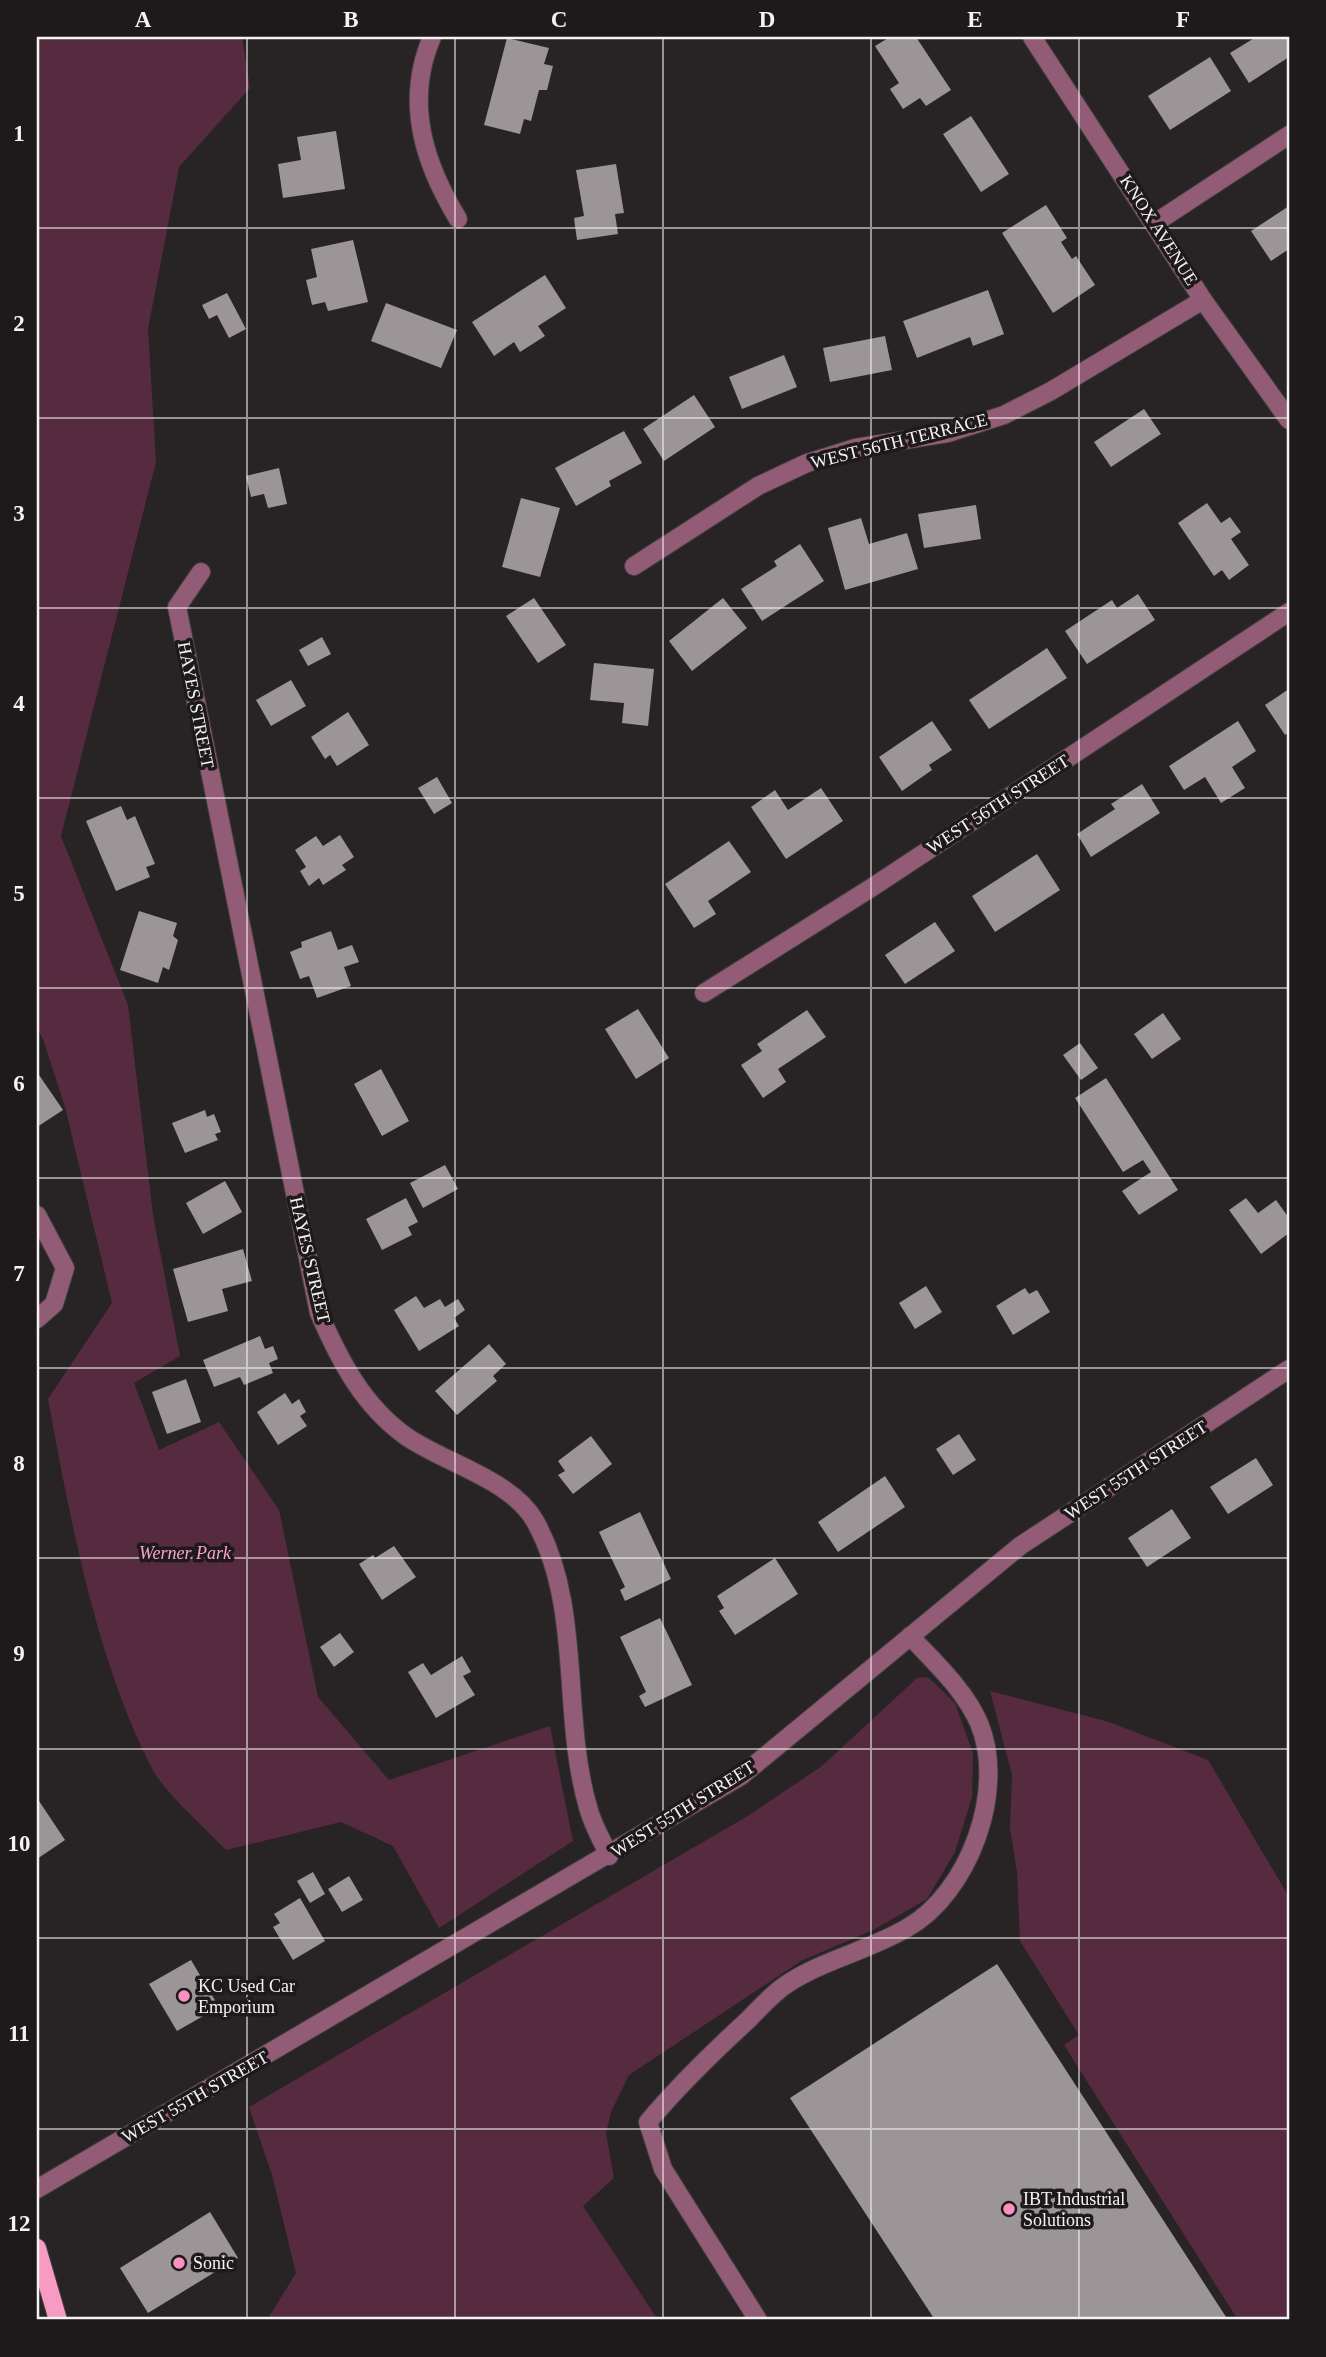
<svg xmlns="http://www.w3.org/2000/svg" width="1326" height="2357" viewBox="0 0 1326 2357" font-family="Georgia,serif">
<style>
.green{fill:#562b3f}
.building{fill:#9b9598}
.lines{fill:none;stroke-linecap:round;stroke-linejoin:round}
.minor-casing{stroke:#454142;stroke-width:20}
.major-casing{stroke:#454142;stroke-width:20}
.minor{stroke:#935c76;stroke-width:18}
.major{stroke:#f79bc5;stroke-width:18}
.grid{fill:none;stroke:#f5f2f3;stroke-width:2;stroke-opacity:0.55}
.poi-dot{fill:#fc8fc2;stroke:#1e1a1c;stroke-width:2.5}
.labels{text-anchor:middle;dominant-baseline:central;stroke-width:7;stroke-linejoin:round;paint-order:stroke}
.street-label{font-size:18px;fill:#f5f2f3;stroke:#1e1a1c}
.park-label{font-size:18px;font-style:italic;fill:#fca2cb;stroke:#1e1a1c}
.poi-label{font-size:18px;fill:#f5f2f3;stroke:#1e1a1c;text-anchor:start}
.neatline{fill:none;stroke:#f5f2f3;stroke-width:2.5}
.grid-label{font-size:23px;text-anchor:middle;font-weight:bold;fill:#f5f2f3}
</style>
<rect width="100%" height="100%" fill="#282425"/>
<g class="green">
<path d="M37 37H242L250 88 179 167 148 329 156 462 61 836 128 1005 153 1215 180 1356 134 1383 159 1450 219 1422 279 1510 318 1697 389 1780 550 1726 573 1841 439 1928 393 1846 341 1822 226 1850C208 1831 165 1792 154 1772 97 1665 70 1518 48 1399L112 1303 65 1107 43 1039 37 1028Z"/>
<path d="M928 1677 955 1703 973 1753 972 1797 955 1852 927 1899 875 1929 801 1961 629 2075 611 2112 606 2133 614 2178 583 2206 658 2320H267L296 2273 272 2175 249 2107 746 1817 822 1766 917 1678Z"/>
<path d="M990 1691 1109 1722 1208 1760 1289 1897V2320H1238L1064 2045 1079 2035 1020 1941 1017 1872 1010 1828 1012 1775Z"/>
</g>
<g class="building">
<path d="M890 37H916L951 90 926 106 920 98 903 109 890 89 899 83 875 46Z"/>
<path d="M1256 37H1289V57L1249 83 1230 53Z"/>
<path d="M507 38 549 48 544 64 553 66 547 90H539L531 121 524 119 520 134 484 125Z"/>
<path d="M1210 57 1231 91 1170 130 1148 96Z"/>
<path d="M971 116 1009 174 981 192 943 134Z"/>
<path d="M336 131 345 189 283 198 278 164 301 160 297 137Z"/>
<path d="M616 164 624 213 615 214 618 234 577 240 574 218 584 216 576 170Z"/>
<path d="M1046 205 1067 238 1061 242 1072 259 1076 256 1095 285 1053 313 1002 233Z"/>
<path d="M1289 206V249L1271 261 1251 231Z"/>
<path d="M353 240 368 302 328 311 325 302 312 305 306 280 317 277 311 249Z"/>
<path d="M545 275 566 308 538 326 545 336 520 352 514 342 494 356 472 322Z"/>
<path d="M988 290 1004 334 973 346 970 337 917 358 903 321Z"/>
<path d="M227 293 246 329 229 338 217 315 209 319 202 305Z"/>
<path d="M386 303 457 330 441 368 371 341Z"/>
<path d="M885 336 892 370 830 382 823 348Z"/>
<path d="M784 355 797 387 742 409 729 377Z"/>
<path d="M694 395 715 427 664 461 643 429Z"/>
<path d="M1144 409 1161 434 1111 467 1094 442Z"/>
<path d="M624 431 642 463 609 481 611 486 576 506 555 468Z"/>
<path d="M279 468 287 504 268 508 264 494 251 497 246 476Z"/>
<path d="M521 498 560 508 540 577 502 567Z"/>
<path d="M1207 503 1221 523 1230 517 1241 532 1231 539 1249 565 1229 580 1222 570 1214 576 1178 523Z"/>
<path d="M976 505 981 539 924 548 918 514Z"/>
<path d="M861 518 869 544 907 533 918 569 845 590 828 528Z"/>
<path d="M800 544 824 581 762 621 741 589 777 566 774 561Z"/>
<path d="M1138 594 1155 620 1087 664 1065 631 1112 600 1117 608Z"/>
<path d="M534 598 566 645 538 663 506 616Z"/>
<path d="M723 598 747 628 692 671 669 641Z"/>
<path d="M322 637 331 654 308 666 299 650Z"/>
<path d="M1047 648 1067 678 989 729 969 700Z"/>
<path d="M594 663 654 669 648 726 622 723 624 703 590 700Z"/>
<path d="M291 680 306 706 271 726 256 700Z"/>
<path d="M1289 689V732L1285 735 1265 705Z"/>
<path d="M348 712 369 745 337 766 330 755 325 759 311 737Z"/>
<path d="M932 721 952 750 929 765 932 770 902 791 879 757Z"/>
<path d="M1238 721 1256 751 1232 767 1245 788 1221 803 1205 777 1184 790 1169 766Z"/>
<path d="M437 777 452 803 434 814 418 788Z"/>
<path d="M1142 784 1160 813 1091 857 1077 834 1115 809 1111 804Z"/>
<path d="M821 788 843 821 786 859 751 807 775 790 788 810Z"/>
<path d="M121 806 127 820 135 816 155 864 146 867 150 877 116 891 86 821Z"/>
<path d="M340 835 354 857 342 865 346 870 323 885 319 878 309 886 300 871 306 867 295 850 316 836 323 846Z"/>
<path d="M729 841 751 872 708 901 716 914 694 928 665 884Z"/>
<path d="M1037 854 1060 890 995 932 972 896Z"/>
<path d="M139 911 177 923 173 936 178 940 169 970 163 967 158 983 120 970Z"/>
<path d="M935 922 955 951 905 984 885 955Z"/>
<path d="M331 931 338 950 352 945 359 962 344 967 351 986 317 998 309 976 300 979 290 952 302 947 301 942Z"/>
<path d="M638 1009 669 1058 636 1079 605 1029Z"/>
<path d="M807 1010 826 1037 778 1069 786 1082 763 1098 741 1065 762 1051 757 1044Z"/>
<path d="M1163 1013 1181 1039 1152 1059 1134 1034Z"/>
<path d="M1080 1043 1098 1068 1081 1080 1063 1055Z"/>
<path d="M381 1069 409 1121 382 1136 354 1084Z"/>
<path d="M37 1072 63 1110 37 1127Z"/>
<path d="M1106 1078 1178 1190 1139 1215 1122 1191 1151 1172 1143 1160 1123 1172 1075 1098Z"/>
<path d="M205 1110 207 1117 214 1114 221 1132 215 1134 218 1140 185 1153 172 1123Z"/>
<path d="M445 1165 458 1189 423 1208 410 1183Z"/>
<path d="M225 1181 242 1212 203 1234 186 1203Z"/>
<path d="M406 1198 418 1222 408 1227 412 1235 382 1250 366 1219Z"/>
<path d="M1246 1198 1258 1213 1276 1200 1289 1218V1233L1261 1254 1229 1210Z"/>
<path d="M243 1249 252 1281 222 1289 228 1311 188 1322 173 1269Z"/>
<path d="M926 1286 942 1312 915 1329 899 1303Z"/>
<path d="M1025 1288 1029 1294 1037 1290 1050 1312 1013 1335 996 1306Z"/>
<path d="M416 1296 424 1308 440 1299 445 1307 458 1299 465 1310 454 1318 459 1326 419 1351 394 1310Z"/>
<path d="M260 1336 265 1349 273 1346 278 1359 269 1363 273 1373 244 1385 240 1377 214 1387 203 1360Z"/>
<path d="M489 1344 506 1364 493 1376 497 1381 457 1415 435 1391Z"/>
<path d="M186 1379 201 1422 167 1434 152 1392Z"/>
<path d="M285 1393 292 1404 299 1399 306 1412 300 1416 307 1426 278 1445 257 1412Z"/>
<path d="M959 1434 976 1460 953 1475 936 1449Z"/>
<path d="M591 1436 612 1464 573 1494 558 1475 565 1471 558 1461Z"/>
<path d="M1256 1458 1273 1485 1228 1514 1210 1487Z"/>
<path d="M885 1476 905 1507 838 1552 818 1522Z"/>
<path d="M1172 1509 1191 1538 1147 1567 1128 1538Z"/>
<path d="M640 1512 671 1579 625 1601 620 1590 625 1587 599 1532Z"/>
<path d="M394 1546 416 1577 382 1600 359 1564 373 1555 375 1558Z"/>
<path d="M775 1558 798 1594 735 1635 719 1611 724 1608 717 1596Z"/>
<path d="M660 1618 692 1685 645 1707 639 1696 646 1692 620 1637Z"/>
<path d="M340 1633 354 1652 334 1667 320 1647Z"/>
<path d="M462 1656 471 1672 463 1676 475 1695 436 1718 408 1672 423 1663 431 1675Z"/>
<path d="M39 1801 65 1840 37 1859V1803Z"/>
<path d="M313 1872 325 1894 310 1903 297 1881Z"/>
<path d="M349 1876 363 1900 342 1912 328 1889Z"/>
<path d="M300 1898 325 1941 293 1960 273 1927 280 1923 274 1914Z"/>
<path d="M191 1960 219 2007 177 2031 149 1984Z"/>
<path d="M997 1964 1228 2320H935L790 2098Z"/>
<path d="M210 2212 238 2258 148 2313 120 2268Z"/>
</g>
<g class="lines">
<defs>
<g id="minor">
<path d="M432 37C404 102 424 163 458 219"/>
<path d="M1032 37 1203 300 1289 420"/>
<path d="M1155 223 1289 135"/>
<path d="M634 566 758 486 807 463 855 448 948 433 1004 415 1051 391 1203 300"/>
<path d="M201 572 177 607 319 1313C340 1361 363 1406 407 1437 445 1463 512 1480 535 1521 583 1607 561 1715 588 1807 592 1824 602 1840 609 1856"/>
<path d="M704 993 871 888 1289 612"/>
<path d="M37 1215 65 1268 54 1304 37 1319"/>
<path d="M37 2189 741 1776 1020 1546 1289 1369"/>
<path d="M758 2320 663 2169 648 2122C679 2085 712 2053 748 2020 760 2008 773 1993 787 1984 823 1960 870 1950 907 1928 969 1893 1007 1790 979 1723 964 1689 935 1663 910 1636"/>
</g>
<path id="major" d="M37 2248 58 2320"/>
</defs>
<use href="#minor" class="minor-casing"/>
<use href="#major" class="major-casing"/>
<use href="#minor" class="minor"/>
<use href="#major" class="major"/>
</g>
<path class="grid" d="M247 37V2320M455 37V2320M663 37V2320M871 37V2320M1079 37V2320M37 228H1289M37 418H1289M37 608H1289M37 798H1289M37 988H1289M37 1178H1289M37 1368H1289M37 1558H1289M37 1749H1289M37 1938H1289M37 2129H1289"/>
<g class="poi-dot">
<circle cx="184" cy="1996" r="7"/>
<circle cx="1009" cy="2209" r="7"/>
<circle cx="179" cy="2263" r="7"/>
</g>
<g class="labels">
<g class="street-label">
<text transform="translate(1159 230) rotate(57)">KNOX AVENUE</text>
<text transform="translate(899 441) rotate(-14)">WEST 56TH TERRACE</text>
<text transform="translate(196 705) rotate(79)">HAYES STREET</text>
<text transform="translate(998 804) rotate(-33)">WEST 56TH STREET</text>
<text transform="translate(310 1260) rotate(77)">HAYES STREET</text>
<text transform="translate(1136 1470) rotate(-33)">WEST 55TH STREET</text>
<text transform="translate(683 1809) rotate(-32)">WEST 55TH STREET</text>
<text transform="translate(195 2097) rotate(-30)">WEST 55TH STREET</text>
</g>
<g class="park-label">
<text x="185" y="1553">Werner Park</text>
</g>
<g class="poi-label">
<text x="198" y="1986">KC Used Car<tspan x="198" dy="21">Emporium</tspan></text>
<text x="1023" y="2199">IBT Industrial<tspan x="1023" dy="21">Solutions</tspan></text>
<text x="193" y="2263">Sonic</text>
</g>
</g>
<rect width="1326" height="2357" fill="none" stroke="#1e1a1c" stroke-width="77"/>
<rect x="38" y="38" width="1250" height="2280" class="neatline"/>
<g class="grid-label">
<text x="143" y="27">A</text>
<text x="351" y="27">B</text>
<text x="559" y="27">C</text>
<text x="767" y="27">D</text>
<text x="975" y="27">E</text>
<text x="1183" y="27">F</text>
<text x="19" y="141">1</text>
<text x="19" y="331">2</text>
<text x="19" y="521">3</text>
<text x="19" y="711">4</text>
<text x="19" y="901">5</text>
<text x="19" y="1091">6</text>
<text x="19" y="1281">7</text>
<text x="19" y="1471">8</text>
<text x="19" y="1661">9</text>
<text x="19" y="1851">10</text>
<text x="19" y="2041">11</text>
<text x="19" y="2231">12</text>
</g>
</svg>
